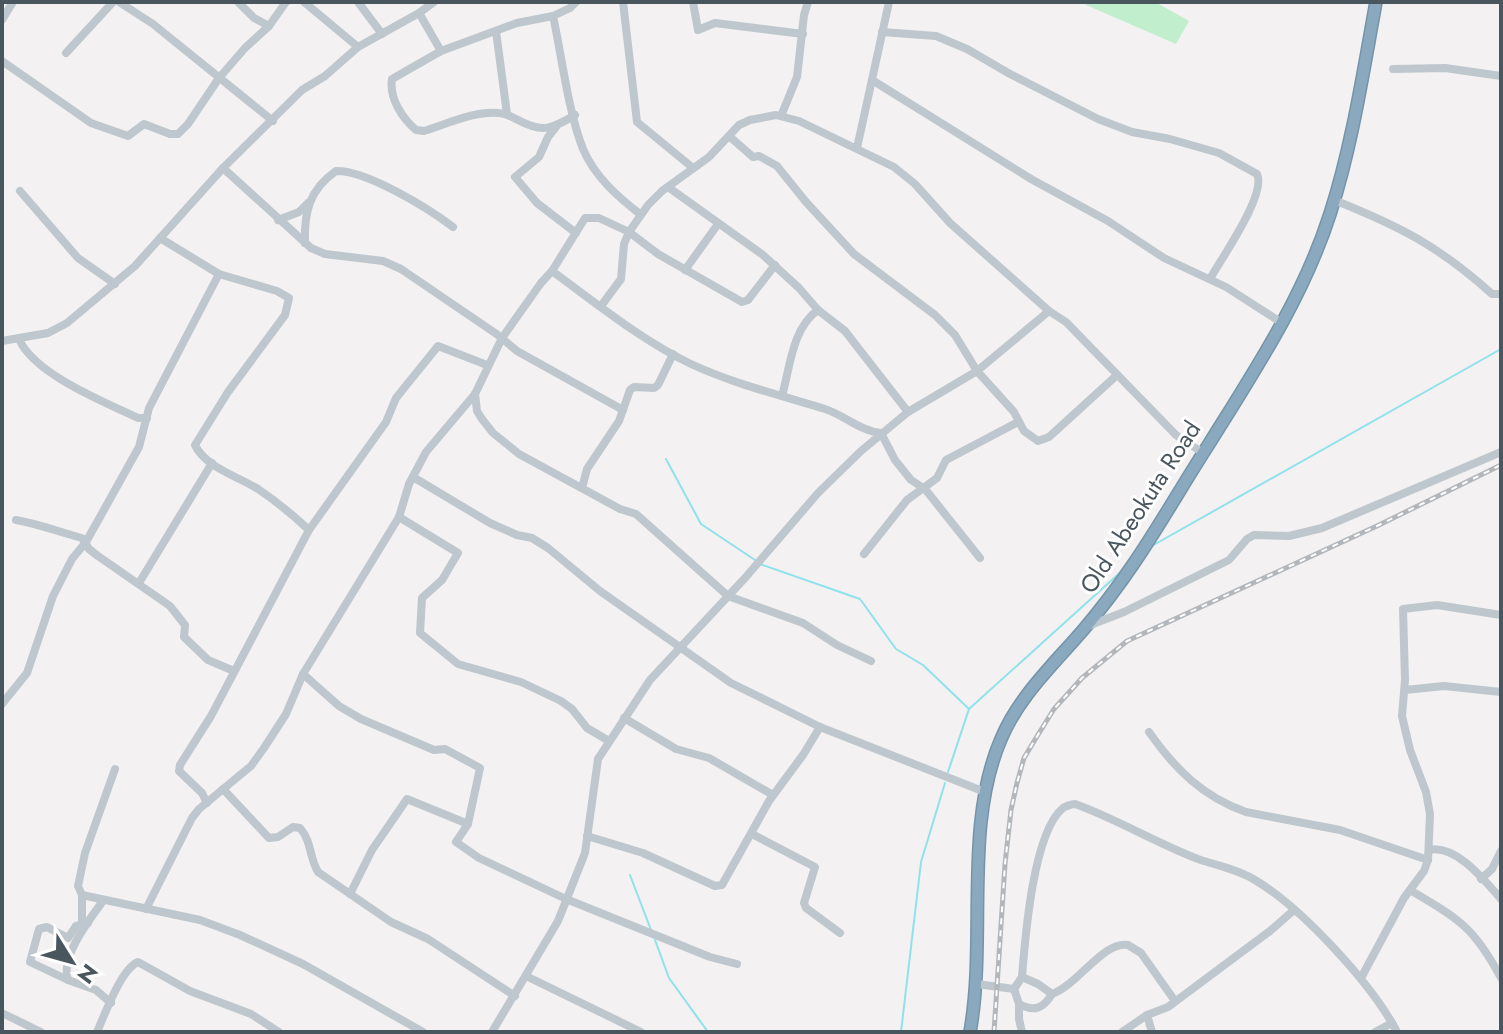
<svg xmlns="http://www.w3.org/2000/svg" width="1503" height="1034" viewBox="0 0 1503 1034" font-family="Jost,sans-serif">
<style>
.green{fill:#c1efce}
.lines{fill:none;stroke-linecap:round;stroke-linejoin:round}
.stream{stroke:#8fe2eb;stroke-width:2}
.highway-casing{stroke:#7594aa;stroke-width:14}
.minor{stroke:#bdc7cd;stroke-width:8}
.highway{stroke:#8aa9be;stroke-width:11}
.rail-casing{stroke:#b3b7bb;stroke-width:5}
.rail{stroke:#fff;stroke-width:2;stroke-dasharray:6;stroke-linecap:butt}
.labels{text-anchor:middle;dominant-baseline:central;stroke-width:6;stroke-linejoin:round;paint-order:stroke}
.street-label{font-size:24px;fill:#49565e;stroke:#fff}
</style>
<rect width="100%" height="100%" fill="#f3f1f1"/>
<path class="green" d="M1087 2H1155L1189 21 1176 44 1086 5Z"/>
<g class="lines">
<g class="stream">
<path d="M666 459 701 524 755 560"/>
<path d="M1150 547 1501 349"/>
<path d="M760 564 860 599 896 649 923 665 969 709"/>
<path d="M948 772 969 709 1124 569"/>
<path d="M630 875 651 930"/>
<path d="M655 940 669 978 708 1032"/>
<path d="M901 1032 921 862 945 783"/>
</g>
<defs>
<path id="highway" d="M970 1032C987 938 963 827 1001 739 1019 696 1054 664 1084 629 1101 609 1117 588 1132 566 1159 527 1183 484 1209 444 1255 370 1303 298 1330 214 1352 146 1363 73 1376 2"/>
</defs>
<use href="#highway" class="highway-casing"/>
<g class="minor">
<path d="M119 2 153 24 273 121"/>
<path d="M238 2 254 18 269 26"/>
<path d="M304 2 358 47"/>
<path d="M358 2 382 34"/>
<path d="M623 2 637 122 693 168"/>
<path d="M693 2 698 30 715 23 803 34"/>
<path d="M419 13 441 51"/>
<path d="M553 16C562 57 568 111 583 149 595 177 618 197 640 214"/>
<path d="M2 20 13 2"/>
<path d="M496 31 507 114"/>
<path d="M882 32 936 36 967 49 1010 74 1098 119 1132 132 1170 139 1219 153 1257 174C1267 194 1221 259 1210 279"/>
<path d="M66 53 113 2"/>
<path d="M2 61 91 123 128 136 144 124 170 134H178L188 124 219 78 245 48 269 26 286 2"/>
<path d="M1393 69 1445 68 1501 76"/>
<path d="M872 80 1031 179 1108 221 1164 258 1226 287 1282 323"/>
<path d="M575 115C550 130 542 133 516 119 510 116 505 113 498 113 474 111 447 124 424 131L416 130C402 118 389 98 392 79L441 51 517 23 553 16 570 8 576 2"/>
<path d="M781 116 797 77 804 15 808 2"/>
<path d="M556 127 548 137 539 157 515 177 537 203 576 233"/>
<path d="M729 136 753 157 759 156 777 166 806 202 854 254 935 315 955 335 977 371 1014 412 1024 431 1038 441 1049 437 1117 375"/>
<path d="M857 148 889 2"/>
<path d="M223 168 311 248 325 254 383 261 401 269 498 335 517 351 623 410"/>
<path d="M668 187 763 255 799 288 818 310 845 331 908 412"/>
<path d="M20 191 78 258 115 284"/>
<path d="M1334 200C1399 226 1439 246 1492 294H1501"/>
<path d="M278 220 299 212 308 203"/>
<path d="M160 238 219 274 277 291 289 298 285 315 228 392 195 445C205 467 239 477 258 489 276 501 293 515 309 530"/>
<path d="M305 243C304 212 309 190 336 171 366 170 428 208 453 227"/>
<path d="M685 270 718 224"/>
<path d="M552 271C596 303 641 340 691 364 734 384 780 395 825 409 844 415 860 431 881 433L895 460 911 480 925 489 980 558"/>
<path d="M601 306 621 279 624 244 629 232 648 205 662 191 709 157 739 125 750 120 776 115 799 121 894 167 915 184 950 223 1049 311"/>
<path d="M19 339C34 374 104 402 138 418H147"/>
<path d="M2 341 48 333 67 323 135 266 223 168 302 90 325 76 358 47 419 13 434 2"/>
<path d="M475 394 477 411 482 419 493 433 519 454 620 509 636 514 728 596 803 623 837 645 871 661"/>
<path d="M782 396C790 368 792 328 818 310"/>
<path d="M413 477 490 523 517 535 532 538 548 548 600 591 731 683 820 727 985 792"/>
<path d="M582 488 587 469 619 421 630 390 634 387 654 388 658 385 673 354"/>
<path d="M399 517 458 553 442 580 422 598 420 633 458 664 521 682 561 701 572 709 587 728 609 741"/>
<path d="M16 520C39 524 59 532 82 538L89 549 98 556 170 606 185 625 184 637 208 660 234 671"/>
<path d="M864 554 907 500 937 478 946 460 1018 422"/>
<path d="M139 583 212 463"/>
<path d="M1088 626 1124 612 1229 560 1247 539 1254 535 1289 536 1322 528 1501 452"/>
<path d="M303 674 339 706 361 719 434 750 445 749 480 768 468 824 456 842 479 858 566 899 710 957 737 964"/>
<path d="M1405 690 1444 686 1501 692"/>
<path d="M2 704 27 673 53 596 72 559 86 542 139 447 149 408 219 274"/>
<path d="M624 718 676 749 709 758 773 795"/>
<path d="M1149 732C1175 769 1203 797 1246 812L1340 830 1428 860"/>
<path d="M115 769 85 853 78 886 82 895 200 920 240 935 303 964 423 1032"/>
<path d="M223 789 269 838 278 837 293 827 300 828C312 842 309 857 318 872L391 922 428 939 515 996"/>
<path d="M207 803 202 793 179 771 180 765 211 716 309 530 386 422 396 398 438 346 487 365"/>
<path d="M752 834 815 867 804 903 806 908 840 933"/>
<path d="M587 836 643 853 715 886 722 885 769 801 803 755 820 727"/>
<path d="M1429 850C1456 844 1485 881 1501 899"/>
<path d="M1481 879 1492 869 1501 851"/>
<path d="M1410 890C1459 919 1474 927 1501 978"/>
<path d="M350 894 372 850 407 799 468 824"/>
<path d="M103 901C89 920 60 957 68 980L96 990 111 1003"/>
<path d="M146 909 192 818 199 809 251 766 264 748 286 714 303 674 399 517 409 484 426 452 475 394 502 338 541 283 552 271 585 218H599L629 232 658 254 742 302 748 300 775 265"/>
<path d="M82 926V895"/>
<path d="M526 976 641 1032"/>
<path d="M1022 977 1038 984 1052 994C1078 985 1103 941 1128 945L1141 953 1175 1001"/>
<path d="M1361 978 1404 898 1424 871 1428 860 1430 814 1426 792 1410 750 1402 716 1405 680 1403 609 1437 605 1501 615"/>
<path d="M68 980 30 962 39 929 47 927 68 938 76 926 88 923"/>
<path d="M977 984 1014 989 1022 977C1025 939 1033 832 1063 808 1064 807 1072 804 1075 804 1117 819 1156 843 1198 859 1218 866 1237 869 1255 880 1302 908 1372 984 1397 1032"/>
<path d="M1014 989 1019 1004C1034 1012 1043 1009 1052 994"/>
<path d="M1019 1004V1019L1022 1032"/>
<path d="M4 1014 41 1032"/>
<path d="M1147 1015 1152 1032"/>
<path d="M97 1032C105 1014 121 969 138 962L190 991 251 1014 279 1032"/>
<path d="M492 1032 558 921 585 853 598 759 650 680 745 578 818 493 861 451 908 412 977 371 1049 311 1066 322 1176 435 1203 453"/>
<path d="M1122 1032 1147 1015 1168 1007 1270 931 1294 910"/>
<path d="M1375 1032 1392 1023"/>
</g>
<use href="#highway" class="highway"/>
<defs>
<path id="rail" d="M994 1032 1005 864 1011 810 1017 783 1024 758 1036 738 1054 709 1082 678 1127 641 1379 525 1501 465"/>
</defs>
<use href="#rail" class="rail-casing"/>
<use href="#rail" class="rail"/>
</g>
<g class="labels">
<g class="street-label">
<text transform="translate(1140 507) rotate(-57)">Old Abeokuta Road</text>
</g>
</g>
<rect width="1503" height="1034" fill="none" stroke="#49565e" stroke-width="8"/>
<g transform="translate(72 962) rotate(127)" stroke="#ffffff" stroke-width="6" paint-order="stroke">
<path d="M0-6L14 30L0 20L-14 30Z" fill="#49565e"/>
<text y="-12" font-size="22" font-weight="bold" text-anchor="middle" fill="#49565e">N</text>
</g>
</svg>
